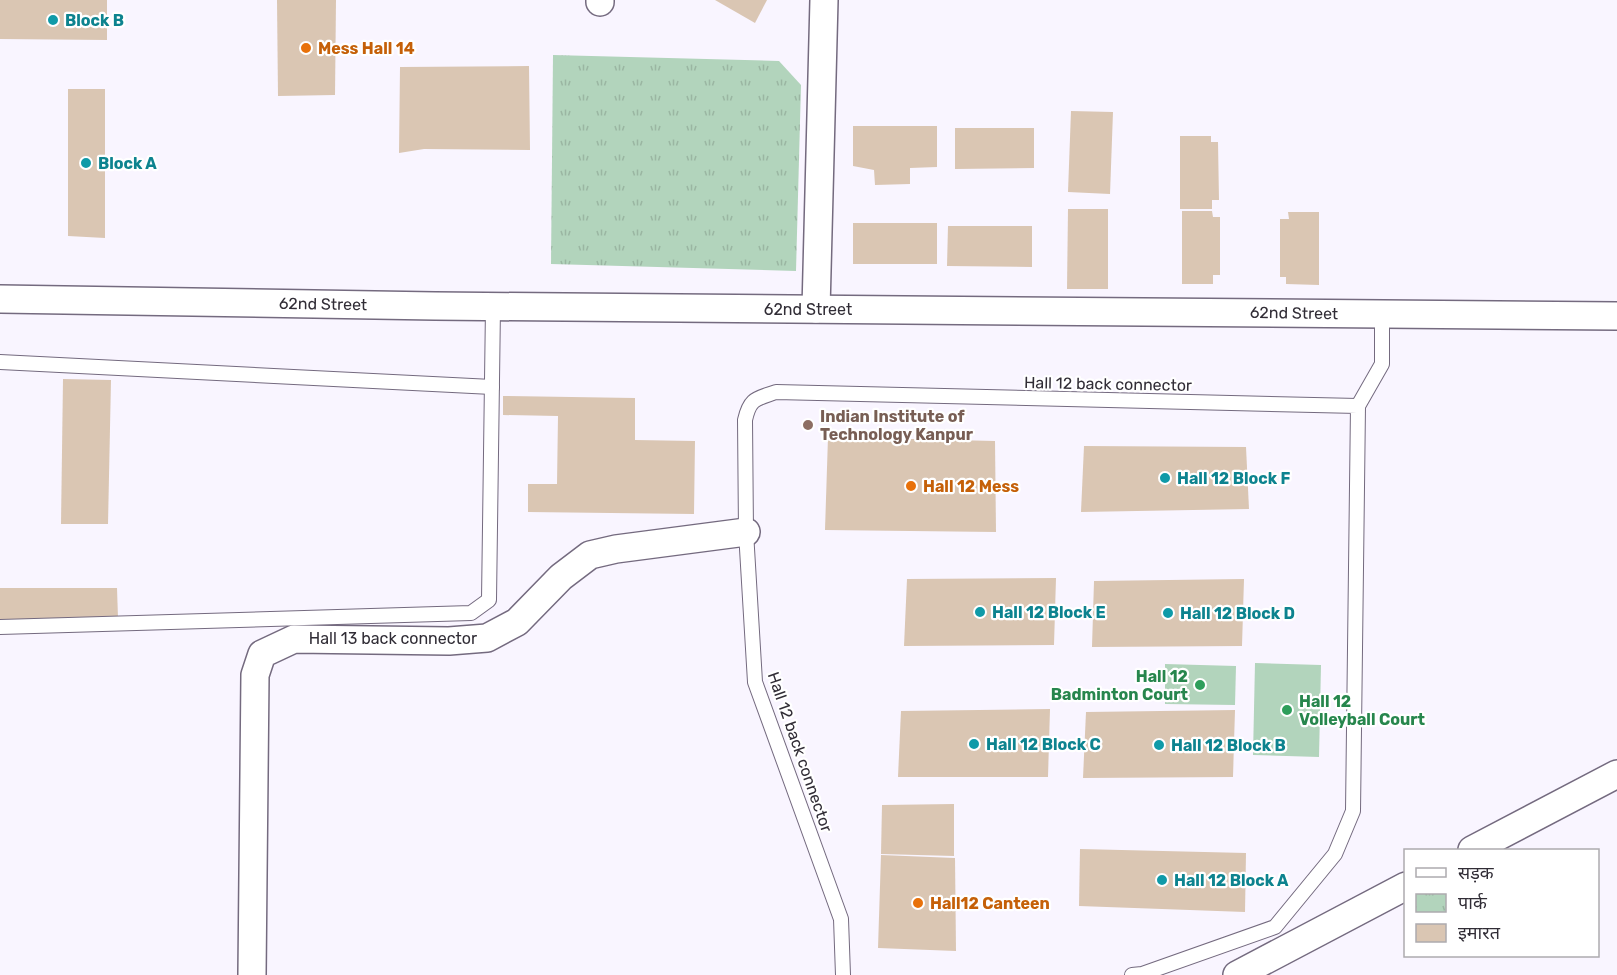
<svg xmlns="http://www.w3.org/2000/svg" width="1617" height="975" viewBox="0 0 1617 975" font-family="Rubik,'Noto Sans Devanagari',sans-serif">
<style>
.green{fill:#b2d4bc}
.park{fill:url(#park-tufts)}
.building{fill:#dac6b3}
.lines{fill:none;stroke-linecap:round;stroke-linejoin:round}
.lane-casing{stroke:#746a7f;stroke-width:16}
.street-casing{stroke:#746a7f;stroke-width:30}
.lane{stroke:#fff;stroke-width:14}
.street{stroke:#fff;stroke-width:27}
.culture-dot{fill:#0f9aa8;stroke:#fff;stroke-width:2}
.food-dot{fill:#e8710a;stroke:#fff;stroke-width:2}
.education-dot{fill:#8d6e63;stroke:#fff;stroke-width:2}
.leisure-dot{fill:#2e9e5b;stroke:#fff;stroke-width:2}
.labels{text-anchor:middle;dominant-baseline:central;stroke-width:4.5;stroke-linejoin:round;paint-order:stroke}
.culture-label{font-size:16px;font-weight:bold;fill:#0d838f;stroke:#fff;text-anchor:start}
.food-label{font-size:16px;font-weight:bold;fill:#c56008;stroke:#fff;text-anchor:start}
.street-label{font-size:16px;fill:#312d36;stroke:#fff}
.education-label{font-size:16px;font-weight:bold;fill:#785e54;stroke:#fff;text-anchor:start}
.leisure-label{font-size:16px;font-weight:bold;fill:#27864d;stroke:#fff;text-anchor:end}
</style>
<defs>
<pattern id="park-tufts" width="24" height="20" patternUnits="userSpaceOnUse" patternTransform="scale(1.5)"><rect width="24" height="20" fill="#b2d4bc"/><path d="M3 7l-1-3M5 7V3M7 7l1-3M15 17l-1-3M17 17v-4M19 17l1-3" fill="none" stroke="#9ab6a2"/></pattern>
</defs>
<rect width="100%" height="100%" fill="#f9f5ff"/>
<g class="green">
<path d="M1255 663 1321 665 1319 757 1253 755Z"/>
<path d="M1165 664 1236 666 1235 705 1165 704Z"/>
</g>
<path class="park" d="M553 55 779 61 801 85 796 271 551 264Z"/>
<g class="building">
<path d="M0 0H107V40L0 39Z"/>
<path d="M277 0H336L335 95 278 96Z"/>
<path d="M715 0H767L755 23Z"/>
<path d="M529 66 530 150 424 149 399 153 400 67Z"/>
<path d="M68 89H105V238L68 236Z"/>
<path d="M1071 111 1113 112 1110 194 1068 192Z"/>
<path d="M853 126H937V167L910 168V184L875 185 874 170 853 166Z"/>
<path d="M955 128H1034V168L955 169Z"/>
<path d="M1180 136H1211V142H1218L1219 200H1212V209H1180Z"/>
<path d="M1068 209H1108V289H1067Z"/>
<path d="M1182 211H1212L1213 217H1220V275H1213V284H1182Z"/>
<path d="M1288 212H1319V285L1286 284V277H1280V219H1289Z"/>
<rect x="853" y="223" width="84" height="41"/>
<path d="M948 226H1032V267L947 266Z"/>
<path d="M63 379 111 380 108 524H61Z"/>
<path d="M503 396 635 398V440L695 441 694 514 528 512V484H557L558 416 503 415Z"/>
<path d="M828 437 995 441 996 532 825 530Z"/>
<path d="M1084 446 1246 447 1249 509 1081 512Z"/>
<path d="M1056 578 1054 645 904 646 907 579Z"/>
<path d="M1244 579 1242 646 1092 647 1094 581Z"/>
<path d="M0 588H117L118 618 0 623Z"/>
<path d="M1050 709 1048 777H898L901 711Z"/>
<path d="M1235 710 1233 777 1083 778 1086 712Z"/>
<path d="M954 804V856L881 854 882 805Z"/>
<path d="M1080 849 1246 853 1245 912 1079 906Z"/>
<path d="M881 855 955 858 956 951 878 948Z"/>
</g>
<g class="lines">
<defs>
<g id="lane">
<path d="M0 362 492 387"/>
<path d="M1358 406 1382 364V314"/>
<path d="M0 627 471 613 489 600 493 307"/>
<path d="M843 975 841 919 755 682 746 532 745 420C750 398 756 399 776 392L1358 406 1353 811 1335 854 1275 927 1142 974 1132 975"/>
</g>
<g id="street">
<path d="M600 2V0"/>
<path d="M0 299 435 306 1617 316"/>
<path d="M816 309 824 0"/>
<path d="M1472 850 1617 774"/>
<path d="M252 975 255 675 262 654 294 639 449 641 487 638 517 622 561 577 590 555 616 549 746 532"/>
<path d="M1237 975 1406 886"/>
</g>
</defs>
<use href="#lane" class="lane-casing"/>
<use href="#street" class="street-casing"/>
<use href="#lane" class="lane"/>
<use href="#street" class="street"/>
</g>
<g class="culture-dot">
<circle cx="53" cy="20" r="6"/>
<circle cx="86" cy="163" r="6"/>
<circle cx="1165" cy="478" r="6"/>
<circle cx="980" cy="612" r="6"/>
<circle cx="1168" cy="613" r="6"/>
<circle cx="974" cy="744" r="6"/>
<circle cx="1159" cy="745" r="6"/>
<circle cx="1162" cy="880" r="6"/>
</g>
<g class="food-dot">
<circle cx="306" cy="48" r="6"/>
<circle cx="911" cy="486" r="6"/>
<circle cx="918" cy="903" r="6"/>
</g>
<circle class="education-dot" cx="808" cy="425" r="6"/>
<g class="leisure-dot">
<circle cx="1200" cy="685" r="6"/>
<circle cx="1287" cy="710" r="6"/>
</g>
<g class="labels">
<g class="culture-label">
<text x="65" y="20">Block B</text>
<text x="98" y="163">Block A</text>
<text x="1177" y="478">Hall 12 Block F</text>
<text x="992" y="612">Hall 12 Block E</text>
<text x="1180" y="613">Hall 12 Block D</text>
<text x="986" y="744">Hall 12 Block C</text>
<text x="1171" y="745">Hall 12 Block B</text>
<text x="1174" y="880">Hall 12 Block A</text>
</g>
<g class="food-label">
<text x="318" y="48">Mess Hall 14</text>
<text x="923" y="486">Hall 12 Mess</text>
<text x="930" y="903">Hall12 Canteen</text>
</g>
<g class="street-label">
<text transform="translate(323 304) rotate(1)">62nd Street</text>
<text x="808" y="309">62nd Street</text>
<text transform="translate(1294 313) rotate(1)">62nd Street</text>
<text transform="translate(1108 384) rotate(1)">Hall 12 back connector</text>
<text x="393" y="638">Hall 13 back connector</text>
<text transform="translate(800 752) rotate(71)">Hall 12 back connector</text>
</g>
<g class="education-label">
<text x="820" y="416">Indian Institute of<tspan x="820" dy="18">Technology Kanpur</tspan></text>
</g>
<g class="leisure-label">
<text x="1188" y="676">Hall 12<tspan x="1188" dy="18">Badminton Court</tspan></text>
<text x="1299" y="701" text-anchor="start">Hall 12<tspan x="1299" dy="18">Volleyball Court</tspan></text>
</g>
</g>
<rect x="1404" y="849" width="195" height="108" fill="#ffffff" stroke="#adabaf" stroke-width="1.5"/>
<rect x="1416" y="868" width="30" height="9" fill="#ffffff" stroke="#adabaf" stroke-width="1.5"/>
<text x="1458" y="879" font-size="18" fill="#312d36">सड़क</text>
<rect x="1416" y="894" width="30" height="18" fill="url(#park-tufts)" stroke="#adabaf" stroke-width="1.5"/>
<text x="1458" y="909" font-size="18" fill="#312d36">पार्क</text>
<rect x="1416" y="924" width="30" height="18" fill="#dac6b3" stroke="#adabaf" stroke-width="1.5"/>
<text x="1458" y="939" font-size="18" fill="#312d36">इमारत</text>
</svg>
